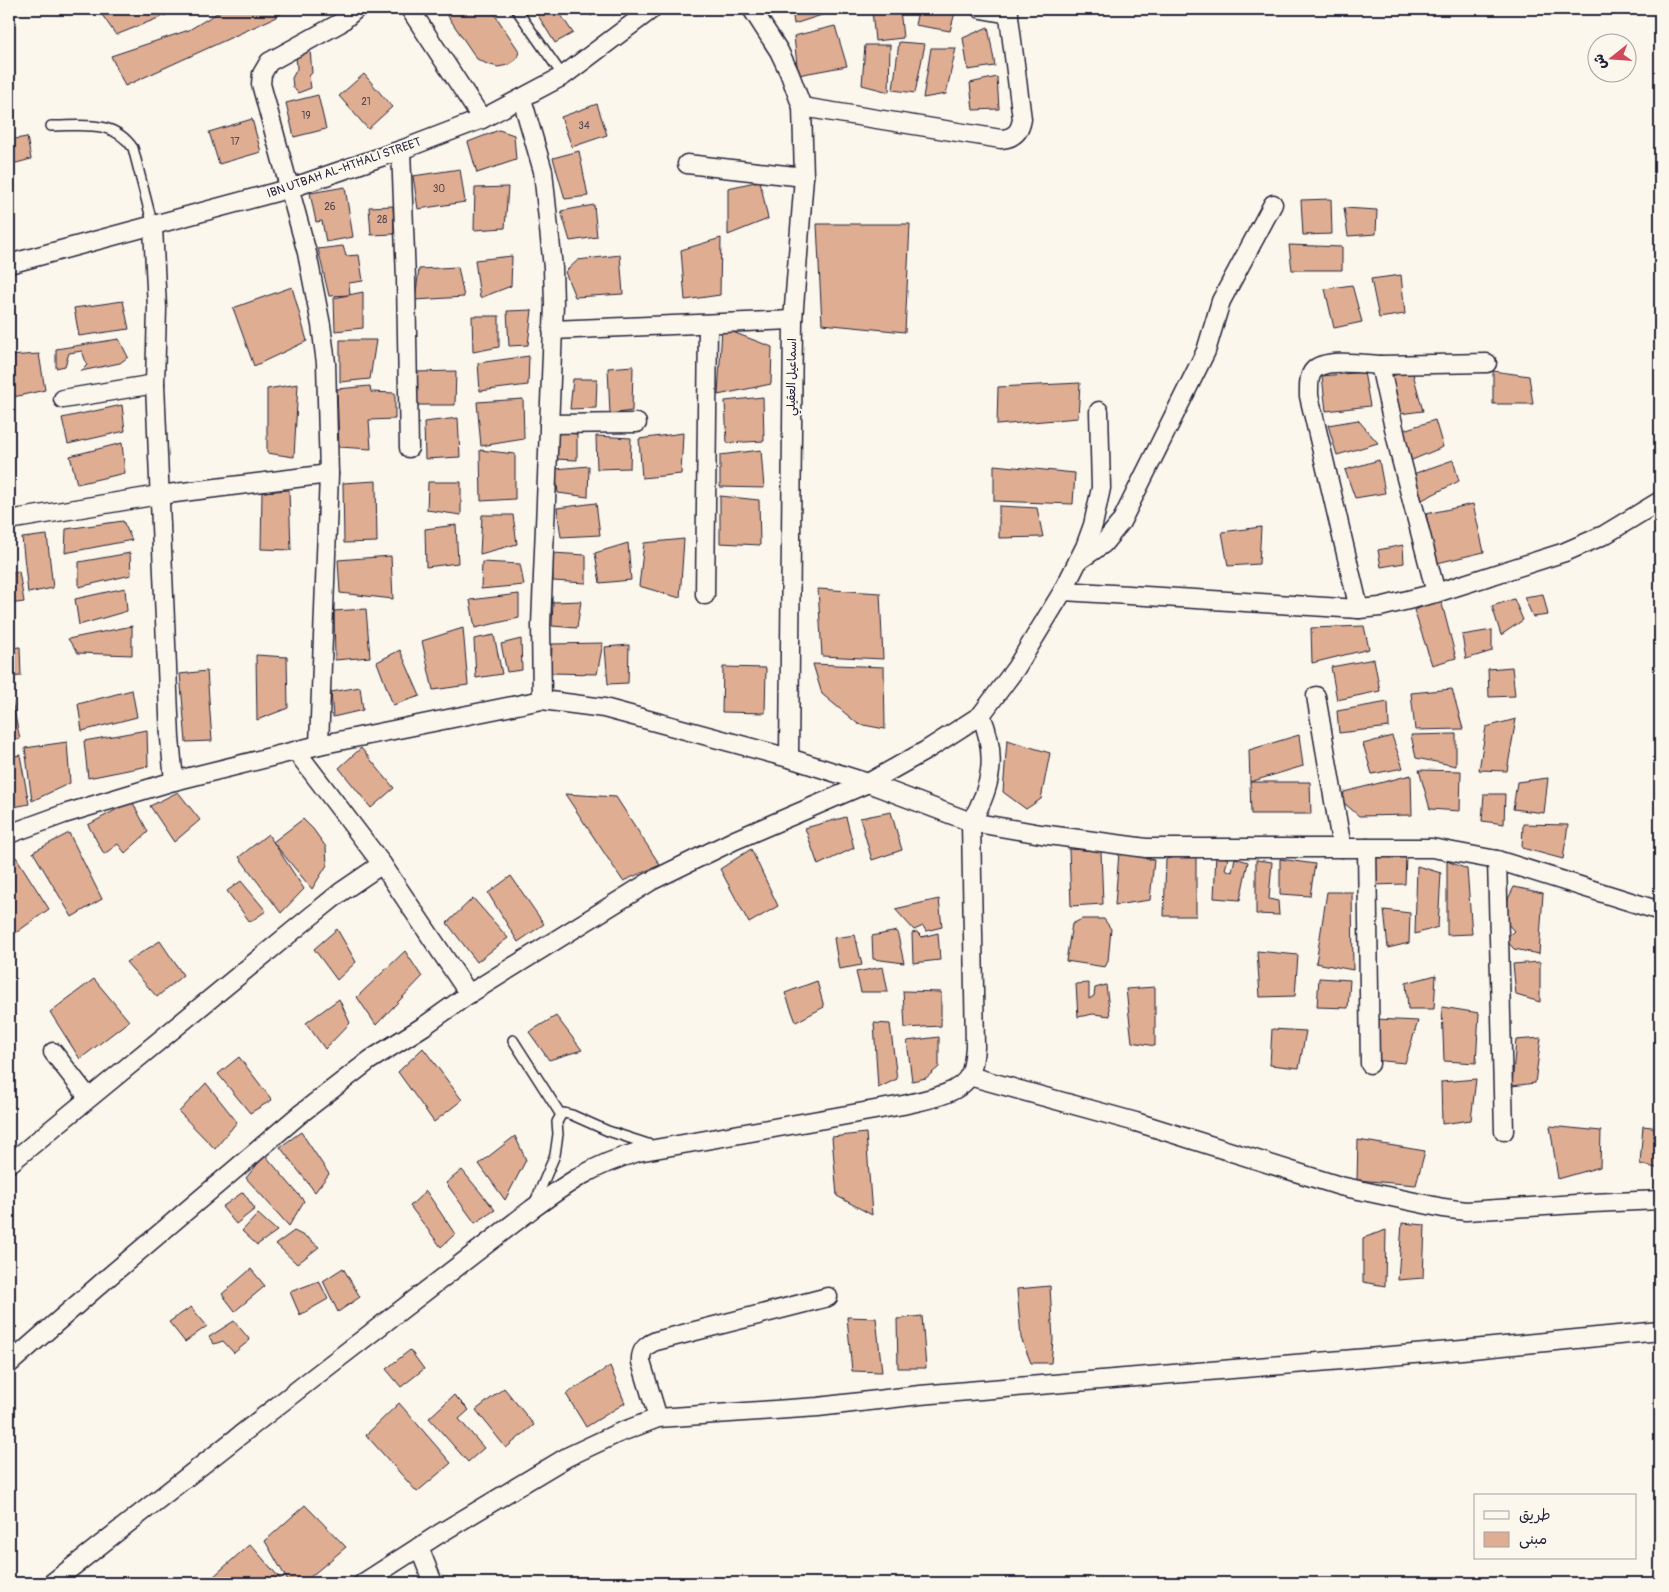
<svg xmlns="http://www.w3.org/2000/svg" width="1669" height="1592" viewBox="0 0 1669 1592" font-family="Pangolin,'Playpen Sans Arabic',sans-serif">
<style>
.building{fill:#dfad92;stroke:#22223b}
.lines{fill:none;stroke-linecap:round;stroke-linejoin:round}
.service-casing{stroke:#22223b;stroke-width:12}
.minor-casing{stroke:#22223b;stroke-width:21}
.service{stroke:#fbf7ec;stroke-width:9}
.minor{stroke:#fbf7ec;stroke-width:18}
.labels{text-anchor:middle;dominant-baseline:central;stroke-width:4;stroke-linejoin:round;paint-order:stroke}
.number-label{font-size:10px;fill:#514551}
.street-label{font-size:12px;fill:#22223b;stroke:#fbf7ec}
</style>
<rect width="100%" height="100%" fill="#fbf7ec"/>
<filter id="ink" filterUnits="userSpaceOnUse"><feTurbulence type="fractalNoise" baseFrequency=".02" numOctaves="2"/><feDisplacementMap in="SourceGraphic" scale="10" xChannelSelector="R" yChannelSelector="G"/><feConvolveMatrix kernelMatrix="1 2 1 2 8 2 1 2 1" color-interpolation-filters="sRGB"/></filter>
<g filter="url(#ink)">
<g class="building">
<path d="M98 9H181L116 35Z"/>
<path d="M224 9H288L276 17 125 86 111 56 189 30Z"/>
<path d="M443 9H491L519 51 517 59 508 65 498 67 487 64 477 59Z"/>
<path d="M534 9H557L573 33 555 43Z"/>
<path d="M585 9H601L591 16Z"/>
<path d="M792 9H826L828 13 794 24Z"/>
<path d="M881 9H900L903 38 875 41 872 10Z"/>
<path d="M956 9 950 31 915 25 918 11Z"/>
<path d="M835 26 847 66 798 75 794 36Z"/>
<path d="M988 27 995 66 968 70 963 38Z"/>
<path d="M899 42 925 44 915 93 893 90Z"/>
<path d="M865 45H890L889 92 862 85Z"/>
<path d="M931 48H956L946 94 923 98Z"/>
<path d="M310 49 312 73 309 76 311 88 298 93 293 87 292 78 297 69 296 56Z"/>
<path d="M364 74 392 107 368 129 339 96Z"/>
<path d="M997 77 999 109 973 110 970 83Z"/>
<path d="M318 95 326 129 294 137 286 103Z"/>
<path d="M597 104 607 135 572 147 561 117Z"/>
<path d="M252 119 261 152 219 164 209 132Z"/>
<path d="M499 130 514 135 516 160 477 173 468 142Z"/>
<path d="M27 137 31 159 9 165V140Z"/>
<path d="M579 151 588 196 565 199 553 158Z"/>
<path d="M460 169 465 202 418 209 413 176Z"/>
<path d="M760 181 768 219 728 235V188Z"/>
<path d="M345 187 353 237 326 242 322 221 316 222 310 193Z"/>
<path d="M508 187 505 228 474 230 475 188Z"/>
<path d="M1331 199 1332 234 1303 235 1301 200Z"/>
<path d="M594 205 597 237 570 241 561 211Z"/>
<path d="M393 206 394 234 371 235 369 207Z"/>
<path d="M1344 208 1377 210 1376 234 1348 236Z"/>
<path d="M817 224H910L905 332 822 324Z"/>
<path d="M721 238 720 295 685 300 681 250Z"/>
<path d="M1289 245 1342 247V270H1292Z"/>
<path d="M343 246 346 256 359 255 363 281 349 283 350 295 329 296 318 249Z"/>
<path d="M620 255 623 294 575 297 565 272 578 260Z"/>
<path d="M512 256 511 286 480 298 475 260Z"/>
<path d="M458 267 464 297 415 300 419 269Z"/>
<path d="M1401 275 1405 314 1379 318 1371 279Z"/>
<path d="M1352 285 1362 322 1334 328 1325 289Z"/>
<path d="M292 287 307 341 254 366 233 308Z"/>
<path d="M363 292V328L335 331 334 298Z"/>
<path d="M123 301 129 329 79 336 74 308Z"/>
<path d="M532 310 528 345 509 346 507 311Z"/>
<path d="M472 316H499V347L473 352Z"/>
<path d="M722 328 772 347 771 384 718 395Z"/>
<path d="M119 339 128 357 120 363 81 371 87 365 82 351 69 353 65 366 56 368V349Z"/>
<path d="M340 340H376L370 379 340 382Z"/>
<path d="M39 354 45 390 9 398V356Z"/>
<path d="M529 356 528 385 480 391 478 363Z"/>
<path d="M633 366 632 411 610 414 608 368Z"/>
<path d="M1412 370 1423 411 1399 414 1388 377Z"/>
<path d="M456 371 455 405H417L416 372Z"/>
<path d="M1493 371 1529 376 1533 404H1493Z"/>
<path d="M1364 372 1370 406 1326 411 1322 376Z"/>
<path d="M573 379H597L596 408 570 409Z"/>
<path d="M1080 383 1078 418 997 425 998 387Z"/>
<path d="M298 384 294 457 267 453V389Z"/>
<path d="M370 386 371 392 395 393V419L369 420 371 449 339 447 337 389Z"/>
<path d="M763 397 764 441 727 443 725 401Z"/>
<path d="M523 399 524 439 481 446 477 402Z"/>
<path d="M122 405 125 431 68 444 62 418Z"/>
<path d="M458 418 460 457 425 459 424 422Z"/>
<path d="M1358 420 1378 443 1337 455 1328 425Z"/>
<path d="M1435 420 1443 447 1405 463 1397 432Z"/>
<path d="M554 431 577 434V460L553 459Z"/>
<path d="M683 433 681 474 642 478 639 439Z"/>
<path d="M596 436 631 438 630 468 597 469Z"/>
<path d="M122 443 125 473 77 484 70 456Z"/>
<path d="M480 450 515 454V499L481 501Z"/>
<path d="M761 450 764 488 720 487V455Z"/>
<path d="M1379 460 1385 493 1355 498 1345 470Z"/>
<path d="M1453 460 1459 481 1422 500 1413 474Z"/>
<path d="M994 465 1075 473 1073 504 994 501Z"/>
<path d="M589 466 588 497 558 493 555 469Z"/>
<path d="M376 481 377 542 344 543 343 483Z"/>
<path d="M428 482H461V515L427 510Z"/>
<path d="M289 490 291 550 261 549 262 492Z"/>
<path d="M720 496 759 500 760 545 720 543Z"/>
<path d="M596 503 600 535 561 537 557 508Z"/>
<path d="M1473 504 1484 552 1437 563 1426 514Z"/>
<path d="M999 506 1037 508 1043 537 999 538Z"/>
<path d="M482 515H513L517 544 480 554Z"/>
<path d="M123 521 132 540 65 553 66 529Z"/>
<path d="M456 525 458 563 426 567 425 529Z"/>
<path d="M1261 527 1259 564 1228 566 1222 532Z"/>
<path d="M47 535 53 588 28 593 22 538Z"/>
<path d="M684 539 680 598 639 586 644 543Z"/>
<path d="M628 543 631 580 600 583 595 553Z"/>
<path d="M1403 545 1404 563 1381 567 1378 550Z"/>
<path d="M130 553 131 575 79 587V562Z"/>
<path d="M552 553 586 555V583L553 581Z"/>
<path d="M391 556 393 599 340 593 338 560Z"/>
<path d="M482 562 520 564 524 585 481 589Z"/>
<path d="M19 571 24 602 9 604V573Z"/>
<path d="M125 588 127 611 79 625 75 599Z"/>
<path d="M818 589 880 593 883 659 822 656Z"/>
<path d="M519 594V618L475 628 470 600Z"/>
<path d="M1543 594 1548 615 1533 617 1524 597Z"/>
<path d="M1514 599 1523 620 1501 635 1492 606Z"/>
<path d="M1441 600 1456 658 1432 665 1414 610Z"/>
<path d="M581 601 577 628 552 626 553 602Z"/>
<path d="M366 609 370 657 335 660 334 611Z"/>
<path d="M132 626V655L78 653 68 639Z"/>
<path d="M1364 626 1369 649 1312 663 1311 628Z"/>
<path d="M463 628 468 685 433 690 422 641Z"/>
<path d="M1492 630V651L1466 659 1462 635Z"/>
<path d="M494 635 502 674 476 678 474 639Z"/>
<path d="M521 639 522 670 507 672 501 644Z"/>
<path d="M603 643 597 674 551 673 552 644Z"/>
<path d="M629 645 628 683 608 684 605 647Z"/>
<path d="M20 647 21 676 9 677V648Z"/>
<path d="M400 650 420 696 393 705 377 662Z"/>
<path d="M256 655 287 657 288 708 257 720Z"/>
<path d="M1374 659 1380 691 1337 700 1331 667Z"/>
<path d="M813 664 884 667 885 729 858 724 822 694Z"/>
<path d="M723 667 766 668 765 713 722 712Z"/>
<path d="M1512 667 1515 696 1489 697 1488 669Z"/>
<path d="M207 671 212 741 186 742 180 674Z"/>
<path d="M360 687 363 710 333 717 331 692Z"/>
<path d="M1452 689 1463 729 1415 730 1411 693Z"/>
<path d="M132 690 137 717 82 731 78 704Z"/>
<path d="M9 701H12L20 739 9 742Z"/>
<path d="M1388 702 1389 727 1339 733 1337 711Z"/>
<path d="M1516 719 1507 771 1479 770 1486 727Z"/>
<path d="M147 730 148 766 88 778 84 741Z"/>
<path d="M1456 734V766L1416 758 1411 735Z"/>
<path d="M1299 735 1303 766 1250 782 1249 750Z"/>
<path d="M1392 736 1403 768 1372 774 1363 744Z"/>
<path d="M1007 740 1050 753 1041 799 1026 809 1003 792Z"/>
<path d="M67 742 70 783 32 801 25 748Z"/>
<path d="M361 748 394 788 371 808 339 768Z"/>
<path d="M20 755 29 804 9 808V757Z"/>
<path d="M1419 770 1461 771 1460 811 1430 809Z"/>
<path d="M1411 775 1412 815 1359 816 1343 802 1344 792Z"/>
<path d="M1548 778 1544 813 1513 809 1517 782Z"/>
<path d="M1250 782H1310L1311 814H1251Z"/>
<path d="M178 792 200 820 174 842 150 806Z"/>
<path d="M565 794 616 797 660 865 623 881Z"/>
<path d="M1484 794H1505L1504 824 1482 821Z"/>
<path d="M132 801 148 832 125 853 118 844 104 854 88 825Z"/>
<path d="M891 812 902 850 872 860 860 818Z"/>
<path d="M846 817 854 848 818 865 805 828Z"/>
<path d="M303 819 313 829 326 847 327 865 312 889 273 842Z"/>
<path d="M1523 824 1568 825 1563 859 1522 848Z"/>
<path d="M69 833 102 899 72 917 33 852Z"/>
<path d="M268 834 304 889 281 913 239 857Z"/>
<path d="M751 849 778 906 749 923 720 869Z"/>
<path d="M1069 849 1101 851 1103 904 1071 906Z"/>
<path d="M1119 852 1154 860 1150 900 1115 905Z"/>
<path d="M1196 853V916H1164L1166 859Z"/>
<path d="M1216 853 1228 859 1225 869 1232 872 1235 858 1248 862 1240 900 1214 898Z"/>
<path d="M1373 855H1406L1405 884 1374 885Z"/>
<path d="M16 857 49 909 10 937 9 934V862Z"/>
<path d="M1280 859 1315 864 1310 896 1280 894Z"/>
<path d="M1256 860 1272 862 1269 899 1278 901 1279 915 1256 914Z"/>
<path d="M1447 861 1467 869 1472 934 1447 935Z"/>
<path d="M1417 866 1441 873 1438 927 1415 934Z"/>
<path d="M511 876 544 924 518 942 488 893Z"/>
<path d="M241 881 266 911 250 922 227 891Z"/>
<path d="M1514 887 1543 893 1539 954 1514 949 1505 939 1514 931 1507 923 1508 899Z"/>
<path d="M1327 892H1352L1353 970 1316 963Z"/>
<path d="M473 898 508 938 477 962 447 923Z"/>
<path d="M939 899 942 927 926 931 923 926 914 930 895 909Z"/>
<path d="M1384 910 1410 913 1409 943 1388 948Z"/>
<path d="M1082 919H1104L1111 929 1108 961 1105 967 1066 961 1072 924Z"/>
<path d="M337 929 356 962 337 980 314 949Z"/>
<path d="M897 931 904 963 873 959 872 936Z"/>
<path d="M917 932 922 937 938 933 940 960 913 963 912 933Z"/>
<path d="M855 935 862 965 839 969 834 938Z"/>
<path d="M160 941 183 975 157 997 126 962Z"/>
<path d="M405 951 422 977 376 1025 357 997Z"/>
<path d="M1257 951 1298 955 1295 996 1260 997Z"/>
<path d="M1540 962V1002L1516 995 1513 964Z"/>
<path d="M883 967 888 992H861L856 972Z"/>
<path d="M1436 975 1434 1009H1408L1406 983Z"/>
<path d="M1319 978 1350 980 1348 1008 1317 1007Z"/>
<path d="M94 979 129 1021 80 1059 50 1012Z"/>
<path d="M817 981 824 1007 796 1022 785 993Z"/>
<path d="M1089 983V999L1094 996 1095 988 1106 985 1110 1016 1093 1014 1078 1017 1076 984Z"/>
<path d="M1155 987V1046L1132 1042 1126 989Z"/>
<path d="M903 991 941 992V1026L905 1028Z"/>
<path d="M339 999 350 1023 325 1049 306 1023Z"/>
<path d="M1442 1007 1479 1013 1476 1063 1444 1061Z"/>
<path d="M556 1016 582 1050 549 1060 529 1032Z"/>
<path d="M1375 1019 1418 1021 1405 1063 1373 1060Z"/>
<path d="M874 1023 890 1024 897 1079 878 1088Z"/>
<path d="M1272 1029 1306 1031 1299 1068 1270 1065Z"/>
<path d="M939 1037V1067L926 1078 912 1081 907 1041Z"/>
<path d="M1541 1038 1535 1083 1512 1086 1516 1040Z"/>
<path d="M423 1048 462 1100 434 1122 398 1072Z"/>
<path d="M239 1057 272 1100 250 1113 218 1074Z"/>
<path d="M1476 1079 1471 1120 1442 1124 1441 1082Z"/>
<path d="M206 1083 237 1122 215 1149 179 1112Z"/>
<path d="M1550 1126 1601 1131 1600 1167 1558 1179Z"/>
<path d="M1643 1126 1660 1128V1169L1640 1164Z"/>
<path d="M301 1132 329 1174 315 1192 280 1147Z"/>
<path d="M866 1133 872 1215 837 1196 832 1137Z"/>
<path d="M515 1136 526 1160 505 1200 479 1164Z"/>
<path d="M1358 1140 1425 1151 1416 1185 1357 1180Z"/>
<path d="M265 1155 304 1201 289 1226 246 1178Z"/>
<path d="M462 1170 495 1210 475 1223 446 1183Z"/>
<path d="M426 1191 455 1234 441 1247 410 1206Z"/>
<path d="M243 1192 255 1209 236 1224 222 1207Z"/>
<path d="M258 1214 277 1231 257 1245 242 1231Z"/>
<path d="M1402 1223 1425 1225 1423 1278 1398 1280Z"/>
<path d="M1386 1230 1385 1286 1363 1282V1238Z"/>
<path d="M294 1231 308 1238 319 1247 297 1264 276 1244Z"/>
<path d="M343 1268 360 1297 338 1312 323 1281Z"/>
<path d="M251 1269 265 1286 235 1311 222 1294Z"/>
<path d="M319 1281 328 1299 300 1315 290 1292Z"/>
<path d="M1050 1286 1053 1340 1051 1363H1031L1021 1338 1017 1289Z"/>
<path d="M191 1307 207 1326 185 1342 169 1322Z"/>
<path d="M922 1316 926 1368H898L897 1319Z"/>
<path d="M847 1317 876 1318 882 1372 852 1371Z"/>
<path d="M9 1319 17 1327 9 1334Z"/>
<path d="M234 1321 250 1340 234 1353 223 1341 214 1344 209 1337Z"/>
<path d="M410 1350 424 1369 401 1387 386 1369Z"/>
<path d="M610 1366 625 1403 586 1427 566 1394Z"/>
<path d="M504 1388 534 1425 506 1448 476 1410Z"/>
<path d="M454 1395 469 1410 459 1419 484 1448 468 1462 429 1418Z"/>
<path d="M399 1403 451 1463 417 1492 366 1435Z"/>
<path d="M305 1505 346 1547 303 1583H289L265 1541Z"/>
<path d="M250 1544 284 1583H218L213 1577Z"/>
</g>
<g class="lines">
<defs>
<g id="service">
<path d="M516 9 563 76"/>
<path d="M51 126C82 126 113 119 133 148L153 226"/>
<path d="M513 1040 561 1115"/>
<path d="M535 1202 555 1155 558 1134 557 1122 561 1115 564 1113 572 1115 608 1131 651 1145"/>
</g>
<g id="minor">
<path d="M410 9 482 119"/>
<path d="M752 9 779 51 789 72 802 107 804 177 793 320 789 758"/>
<path d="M981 9 1009 14"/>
<path d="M522 99 543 171 553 268 554 304 541 625 542 700"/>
<path d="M802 107 1001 139C1014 138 1020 132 1022 119L1008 9"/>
<path d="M401 150 406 279 409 448"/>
<path d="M687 164 804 177"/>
<path d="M153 227 157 308 155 384 170 738 174 781"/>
<path d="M9 264 291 188 401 150 482 119 563 76 652 9"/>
<path d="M552 330 793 320"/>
<path d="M1380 365 1487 363"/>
<path d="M63 399 155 384"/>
<path d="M549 424 637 423"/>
<path d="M9 520 159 495 329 474"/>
<path d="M1078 561 1103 544 1121 522 1206 351 1221 301 1273 204"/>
<path d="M1063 591 1359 609 1380 607 1436 593 1565 552 1604 535 1660 501"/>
<path d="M705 595 708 324"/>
<path d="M1359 609 1309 396C1309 388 1308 376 1314 370 1325 358 1364 364 1380 365L1400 455 1436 593"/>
<path d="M1316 696 1342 848"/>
<path d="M981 715 1016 668 1063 591 1085 547 1093 525 1101 488 1099 411"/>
<path d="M319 745 329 474 326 363 321 325 307 253 261 84 262 74 269 62 340 23 356 9"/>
<path d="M296 751 382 864 469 994"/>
<path d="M9 834 64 814 174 781 319 745 542 700 604 708 789 758 868 783 971 822 1041 834 1146 848H1432L1497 860 1660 911"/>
<path d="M1367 848 1370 1064"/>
<path d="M1497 860 1504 1131"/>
<path d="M53 1052 88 1097"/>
<path d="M969 1076 1136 1122 1340 1186 1443 1208 1466 1211 1592 1203 1660 1200"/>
<path d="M9 1164 310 917 341 892 382 864"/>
<path d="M9 1364 105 1280 299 1115 370 1060 424 1026 469 994 651 881 735 840 868 783 925 751 981 715C997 754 993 785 971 822L975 1047C974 1056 974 1065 970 1074 961 1095 923 1100 903 1105L638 1152C593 1165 569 1182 532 1209L309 1381 52 1583"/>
<path d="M658 1418 641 1362C640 1350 646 1345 656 1341L828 1297"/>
<path d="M419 1547 433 1583"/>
<path d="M363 1583 439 1534 567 1457 616 1434 658 1418 818 1407 920 1395 1462 1350 1660 1331"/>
</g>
</defs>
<use href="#service" class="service-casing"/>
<use href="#minor" class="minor-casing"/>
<use href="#service" class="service"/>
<use href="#minor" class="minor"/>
</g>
</g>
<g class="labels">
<g class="number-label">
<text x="366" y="102">21</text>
<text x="306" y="116">19</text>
<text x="584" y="126">34</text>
<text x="235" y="142">17</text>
<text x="439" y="189">30</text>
<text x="330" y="207">26</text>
<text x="382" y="220">28</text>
</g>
<g class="street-label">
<text transform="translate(344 168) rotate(-19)">IBN UTBAH AL-HTHALI STREET</text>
<text transform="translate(792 377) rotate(-89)">اسماعيل العقيلي</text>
</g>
</g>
<rect width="1669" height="1592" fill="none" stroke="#fbf7ec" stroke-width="30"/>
<rect x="15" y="15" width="1639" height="1562" fill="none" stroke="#22223b" stroke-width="2" filter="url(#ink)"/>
<rect x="1474" y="1494" width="162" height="65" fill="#fbf7ec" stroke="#a4a2a5"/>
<rect x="1484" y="1511" width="25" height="8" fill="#fbf7ec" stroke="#a4a2a5"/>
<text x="1519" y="1520" font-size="15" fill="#22223b">طريق</text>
<rect x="1484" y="1532" width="25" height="15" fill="#dfad92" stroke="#a4a2a5"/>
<text x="1519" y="1544" font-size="15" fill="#22223b">مبنى</text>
<g transform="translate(1612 58) rotate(253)"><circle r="24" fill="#fbf7ec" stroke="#a4a2a5"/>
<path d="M0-4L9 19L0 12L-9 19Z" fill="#d1495b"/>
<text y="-8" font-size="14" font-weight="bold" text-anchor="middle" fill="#22223b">ش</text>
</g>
</svg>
